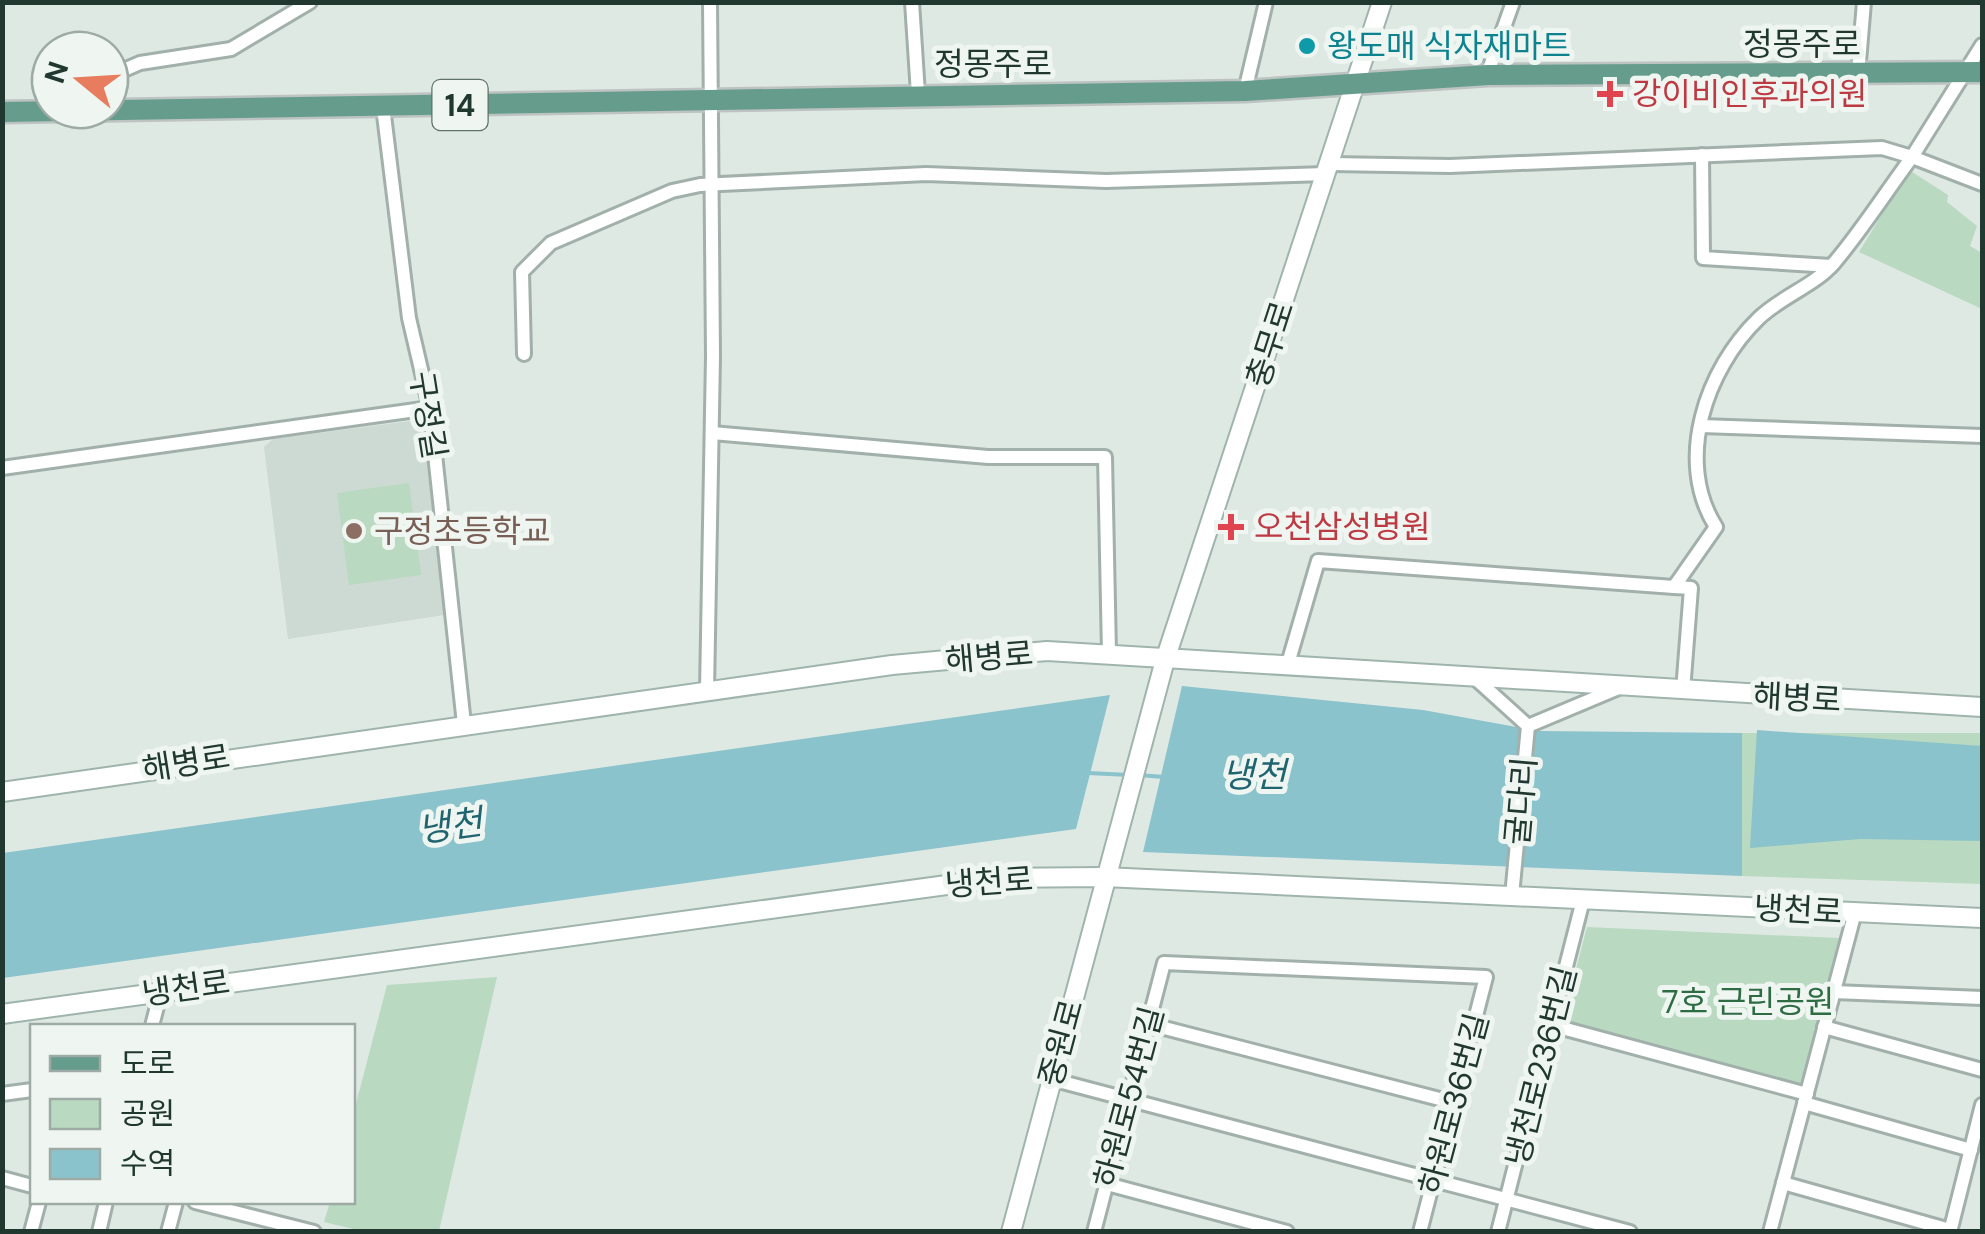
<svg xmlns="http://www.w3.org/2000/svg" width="1985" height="1234" viewBox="0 0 1985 1234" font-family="'DM Sans','Noto Sans KR',sans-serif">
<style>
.built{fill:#cdd9d3}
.green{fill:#b9d9c1}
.water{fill:#8ac3cb}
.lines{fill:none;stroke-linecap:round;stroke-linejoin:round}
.stream{stroke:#8ac3cb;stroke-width:4}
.street-casing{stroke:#a2b0ab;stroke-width:18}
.secondary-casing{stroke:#9fb4ac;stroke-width:22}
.primary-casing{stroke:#bcc3c1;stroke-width:25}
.street{stroke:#fff;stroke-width:12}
.secondary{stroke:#fff;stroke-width:18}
.primary{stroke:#669c8c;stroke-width:20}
.culture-dot{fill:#0f9aa8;stroke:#eff6f2;stroke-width:4}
.health-dot{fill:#e0444e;stroke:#eff6f2;stroke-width:4}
.education-dot{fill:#8d6e63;stroke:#eff6f2;stroke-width:4}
.labels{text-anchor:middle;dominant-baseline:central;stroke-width:10;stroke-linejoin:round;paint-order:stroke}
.shield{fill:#eff6f2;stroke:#5f716b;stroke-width:2.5}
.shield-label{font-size:30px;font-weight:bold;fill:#213831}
.street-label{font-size:32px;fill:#213831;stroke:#eff6f2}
.culture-label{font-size:32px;fill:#0d838f;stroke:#eff6f2;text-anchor:start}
.health-label{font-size:32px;fill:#be3a42;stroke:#eff6f2;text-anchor:start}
.education-label{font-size:32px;fill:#785e54;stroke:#eff6f2;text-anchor:start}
.park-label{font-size:32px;fill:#2e6c44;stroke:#eff6f2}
.water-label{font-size:35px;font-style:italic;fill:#20646f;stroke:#eff6f2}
</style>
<rect width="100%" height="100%" fill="#dfe9e4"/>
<path class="built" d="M418 420 423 427 444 615 288 639 264 447 273 439Z"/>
<g class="green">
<path d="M1909 170 1948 195 1947 202 1977 226 1970 246 1982 253V309L1859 252Z"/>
<path d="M409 483 421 575 349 585 337 493Z"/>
<path d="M1742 733H1982V884L1742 876Z"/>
<path d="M1587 927 1839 938 1800 1085 1566 1023 1563 1019Z"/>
<path d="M497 977 439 1231H362L324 1222 330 1202H352L353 1115 387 985Z"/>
</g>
<g class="water">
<path d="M1182 686 1423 710 1538 731 1742 733V876L1143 852Z"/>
<path d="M1110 695 1076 829 3 978V853Z"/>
<path d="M1757 730 1982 746V841L1860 839 1750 848Z"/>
</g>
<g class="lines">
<g class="stream">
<path d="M1088 773 1129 775"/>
<path d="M1138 775 1164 777"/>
</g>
<defs>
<g id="street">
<path d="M912 2 918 94"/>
<path d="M1982 45 1912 157 1982 184"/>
<path d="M1858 74 1864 2"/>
<path d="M1487 75 1513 2"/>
<path d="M110 76 140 63 231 49 310 2"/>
<path d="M1245 91 1266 2"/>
<path d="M383 107 409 318 430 408 464 724"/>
<path d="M1702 155 1703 258 1831 266"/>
<path d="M524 354 522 272 551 243 672 191 700 185 926 174 1106 181 1326 174"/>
<path d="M1701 426 1982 436"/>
<path d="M712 433 988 457H1105L1109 653"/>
<path d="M2 468 430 408"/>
<path d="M1674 587 1691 588 1683 691"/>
<path d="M1287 667 1318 561 1674 587 1716 527C1674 461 1706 369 1759 318 1782 296 1814 286 1834 263 1862 230 1886 192 1912 157L1882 148 1450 166 1330 164"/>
<path d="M1476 679 1528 726"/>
<path d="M707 691 713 356 710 2"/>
<path d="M1528 726 1621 687"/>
<path d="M1512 896 1528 726"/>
<path d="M1834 992 1982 998"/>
<path d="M1149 1024 1455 1103"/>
<path d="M1551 1025 1807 1094"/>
<path d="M152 1026 161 991"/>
<path d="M1824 1027 1982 1070"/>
<path d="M1051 1079 1630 1232"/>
<path d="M2 1094 32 1090"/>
<path d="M1804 1103 1971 1150"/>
<path d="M2 1178 32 1186"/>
<path d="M1783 1183 1950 1230"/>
<path d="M1107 1184 1287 1232"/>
<path d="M195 1202 314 1232"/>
<path d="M31 1232 39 1202"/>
<path d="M99 1232 106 1202"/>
<path d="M168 1232 176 1202"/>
<path d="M1094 1232 1164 963 1486 977 1420 1232"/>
<path d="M1498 1232 1583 900"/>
<path d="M1770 1232 1855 912"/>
<path d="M1950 1232 1982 1105"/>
</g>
<g id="secondary">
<path d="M2 792 892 665 1047 651 1982 707"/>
<path d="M2 1014 998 878 1104 877 1982 918"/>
<path d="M1011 1232 1165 660 1382 2"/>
</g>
<path id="primary" d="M2 112 1245 91 1488 75 1982 72"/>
</defs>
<use href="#street" class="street-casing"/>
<use href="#secondary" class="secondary-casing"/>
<use href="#primary" class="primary-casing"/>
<use href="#street" class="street"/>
<use href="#secondary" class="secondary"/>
<use href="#primary" class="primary"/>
</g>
<circle class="culture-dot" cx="1307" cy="46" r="10"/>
<g class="health-dot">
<path d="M1605 79h10v10h10v10h-10v10h-10v-10h-10v-10h10z"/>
<path d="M1226 512h10v10h10v10h-10v10h-10v-10h-10v-10h10z"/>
</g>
<circle class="education-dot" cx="354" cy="531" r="10"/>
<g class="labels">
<rect class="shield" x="432.5" y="80" width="55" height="50" rx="8"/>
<g class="shield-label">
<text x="460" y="105">14</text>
</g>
<g class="street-label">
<text x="1802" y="44">정몽주로</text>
<text x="993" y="64">정몽주로</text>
<text transform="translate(1270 344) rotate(-72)">충무로</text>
<text transform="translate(428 415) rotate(81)">구정길</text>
<text transform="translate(989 657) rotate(-5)">해병로</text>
<text transform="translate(1797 698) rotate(3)">해병로</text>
<text transform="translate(186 763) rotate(-9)">해병로</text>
<text transform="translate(1521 801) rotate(-85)">굴다리</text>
<text transform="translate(989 882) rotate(-4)">냉천로</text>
<text transform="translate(1798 910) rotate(3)">냉천로</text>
<text transform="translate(186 988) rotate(-8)">냉천로</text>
<text transform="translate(1061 1043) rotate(-75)">중원로</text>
<text transform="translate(1541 1066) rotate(-76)">냉천로236번길</text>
<text transform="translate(1129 1097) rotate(-75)">하원로54번길</text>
<text transform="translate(1454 1104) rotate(-75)">하원로36번길</text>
</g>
<g class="culture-label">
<text x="1327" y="46">왕도매 식자재마트</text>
</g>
<g class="health-label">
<text x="1632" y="94">강이비인후과의원</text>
<text x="1254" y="527">오천삼성병원</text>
</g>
<g class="education-label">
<text x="374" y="531">구정초등학교</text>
</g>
<g class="park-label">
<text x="1748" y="1002">7호 근린공원</text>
</g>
<g class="water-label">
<text x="1254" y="775">냉천</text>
<text transform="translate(450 826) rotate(-8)">냉천</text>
</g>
</g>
<rect width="1985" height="1234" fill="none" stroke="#213831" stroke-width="10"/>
<rect x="30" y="1024" width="325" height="180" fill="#eff6f2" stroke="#9daaa5" stroke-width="2.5"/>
<rect x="50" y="1056" width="50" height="15" fill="#669c8c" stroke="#9daaa5" stroke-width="2.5"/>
<text x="120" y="1074" font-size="30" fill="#213831">도로</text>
<rect x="50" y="1099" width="50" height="30" fill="#b9d9c1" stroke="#9daaa5" stroke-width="2.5"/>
<text x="120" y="1124" font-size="30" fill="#213831">공원</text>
<rect x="50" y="1149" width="50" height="30" fill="#8ac3cb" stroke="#9daaa5" stroke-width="2.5"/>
<text x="120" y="1174" font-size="30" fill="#213831">수역</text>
<g transform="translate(80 80) rotate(288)"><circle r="48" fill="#eff6f2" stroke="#9daaa5" stroke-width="2.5"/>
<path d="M0-8L18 38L0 25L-18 38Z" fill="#e87c5e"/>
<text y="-15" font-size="28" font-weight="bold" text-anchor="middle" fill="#213831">N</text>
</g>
</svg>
